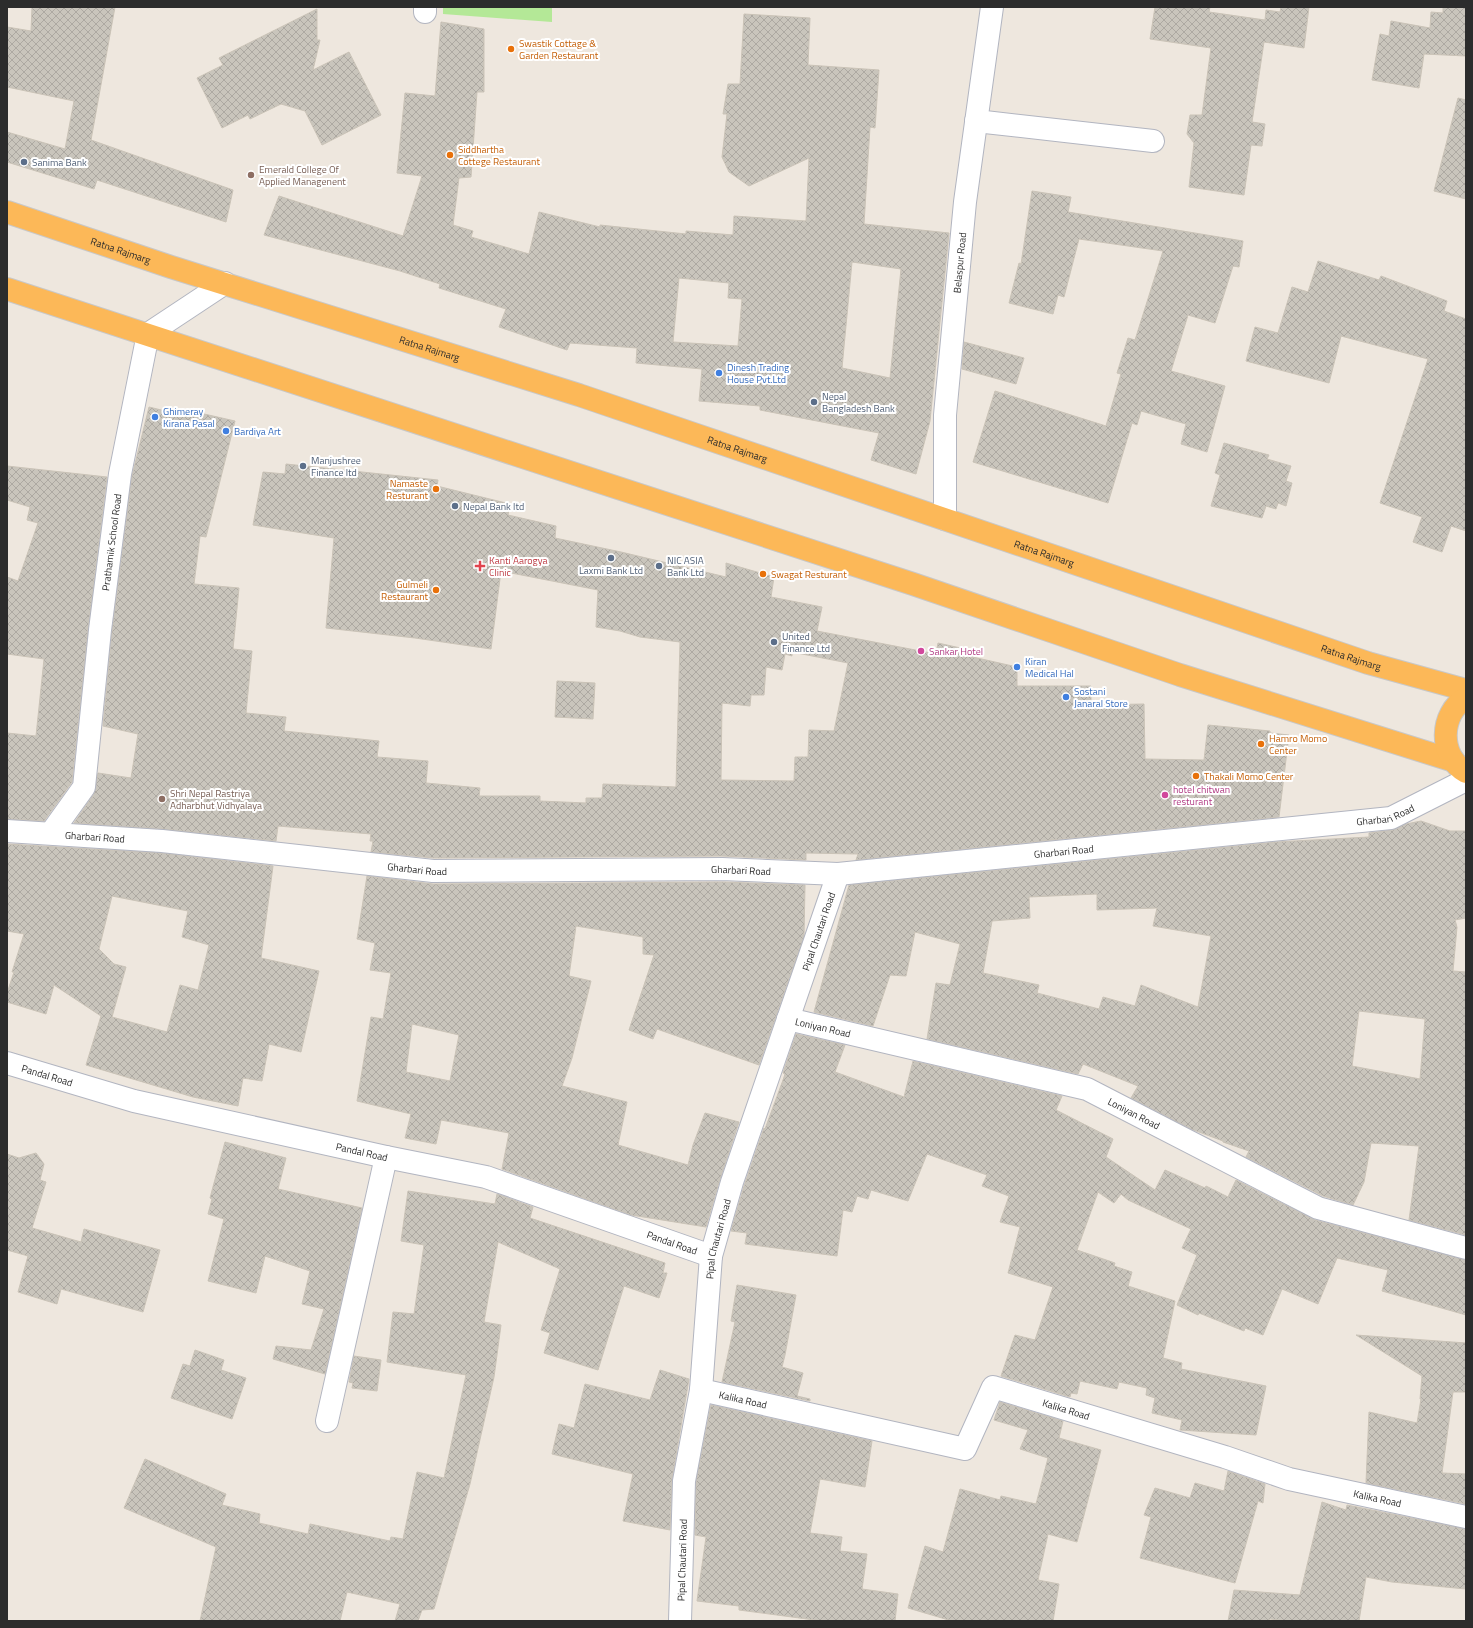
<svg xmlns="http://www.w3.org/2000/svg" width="1473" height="1628" viewBox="0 0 1473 1628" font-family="'Titillium Web',sans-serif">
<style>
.grass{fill:#b4e897}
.building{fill:url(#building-cross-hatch);stroke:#cac3b7;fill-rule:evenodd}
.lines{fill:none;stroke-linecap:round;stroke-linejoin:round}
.minor-casing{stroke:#b2b5c0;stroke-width:24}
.trunk-casing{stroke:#c8c8c8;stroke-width:24}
.minor{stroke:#fff;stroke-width:22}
.trunk{stroke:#fcb858;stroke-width:22}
.food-dot{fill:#e8710a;stroke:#fff;stroke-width:1.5}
.service-dot{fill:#5c6f8a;stroke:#fff;stroke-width:1.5}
.education-dot{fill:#8d6e63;stroke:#fff;stroke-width:1.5}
.shop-dot{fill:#3f7fe0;stroke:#fff;stroke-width:1.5}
.health-dot{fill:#e0444e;stroke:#fff;stroke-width:1.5}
.hotel-dot{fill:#d1479c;stroke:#fff;stroke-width:1.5}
.labels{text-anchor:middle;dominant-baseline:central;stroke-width:4;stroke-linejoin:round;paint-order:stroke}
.food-label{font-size:10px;fill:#c56008;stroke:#fff;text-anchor:start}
.service-label{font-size:10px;fill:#4e5e75;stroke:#fff;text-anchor:start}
.education-label{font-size:10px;fill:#785e54;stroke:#fff;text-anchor:start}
.street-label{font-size:10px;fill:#2c2c2c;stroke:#fff}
.shop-label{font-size:10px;fill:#366cbe;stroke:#fff;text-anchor:start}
.health-label{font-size:10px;fill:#be3a42;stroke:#fff;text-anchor:start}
.hotel-label{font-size:10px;fill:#b23c85;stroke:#fff;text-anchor:start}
</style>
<defs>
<pattern id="building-cross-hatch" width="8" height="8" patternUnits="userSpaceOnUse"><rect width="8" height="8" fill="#c9c5bc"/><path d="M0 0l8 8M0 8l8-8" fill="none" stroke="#ada9a2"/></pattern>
</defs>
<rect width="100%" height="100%" fill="#eee7de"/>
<path class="grass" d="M443 7H552V22L443 14Z"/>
<g class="building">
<path d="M32 7H115L91 140 233 190 226 222 97 180 94 189 7 162V132L65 149 74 101 7 87V27L31 31Z"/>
<path d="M1155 7H1210L1209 12 1265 20 1266 10 1280 12 1281 7H1309L1304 48 1264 42 1252 122 1265 124 1262 146 1251 145 1244 195 1189 187 1194 143 1187 134 1190 115H1202L1211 48 1150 39Z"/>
<path d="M1443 7H1466V56L1424 54 1419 88 1372 80 1380 34 1389 36 1391 21 1430 28 1431 12 1443 13Z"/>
<path d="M317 9V40H320L313 70 349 52 381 115 322 145 305 111 281 104 250 119 248 115 222 128 197 78 223 65 219 58Z"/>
<path d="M744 14 810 18 808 65 879 70 875 128 870 127 864 224 949 233 930 421 916 474 871 460 879 433 760 410V406L699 401 702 369 636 363 637 348 570 343 567 350 499 327 506 309 439 288 440 284 400 271 264 235 279 196 403 236 422 176 397 173 405 93 435 96 441 22 484 29V92H477L471 177 459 178 453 225 473 231 471 237 529 254 539 212 600 227V225L686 234V231L733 235 734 216 806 221 809 158 749 186 729 172 722 157 727 114H723L728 84H740ZM852 262 901 269 890 378 842 368ZM679 278 729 283 728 298 742 299 738 346 673 342Z"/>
<path d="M1458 98 1466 100V199L1434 191Z"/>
<path d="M1032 191 1071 197 1068 212 1243 241 1239 267 1233 266 1215 323 1188 315 1171 371 1225 386 1207 452 1181 444 1186 424 1141 411 1137 425 1132 423 1108 503 973 462 995 391 1106 426 1121 374 1117 373 1128 338 1135 340 1163 251 1079 239 1064 297 1058 295 1053 314 1009 303 1019 263 1021 264Z"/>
<path d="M1318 261 1379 280 1381 276 1447 301 1444 311 1466 319V531L1451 526 1442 552 1413 542 1422 517 1380 503 1428 359 1341 336 1329 383 1246 361 1255 327 1278 333 1292 287 1308 292Z"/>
<path d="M964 342 1024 358 1016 384 962 369Z"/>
<path d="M149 407 190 417 191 411 235 421 206 537 200 536 194 584 239 588 233 649 252 651 246 713 286 717 284 731 379 741 377 757 428 761 426 783 480 788 479 796H540V801L586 803V798H602L603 784 676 787 680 642 640 637 620 631 596 627 598 590 501 571 491 649 415 638 326 628 334 538 253 525 263 472 285 474 286 464 438 480 437 486 510 504 508 515 556 526 555 538 621 552 726 577V563L774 577 771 597 822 607 817 631 936 654 938 643 965 649 964 655 1017 667V686H1091V705L1144 704 1145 759 1204 760 1208 725 1270 731V733L1289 735 1279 817 856 860 858 854 806 853V860L722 856 434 858 371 852 373 841H370L371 834 278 826 276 841 163 829 74 823 94 794 98 773 131 778 138 734 103 726 112 631 132 476ZM792 652 848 663 834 731 809 730 808 757H795L794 781 721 780 722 703 750 706 751 695H764L766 667 782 670 785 654 792 656Z"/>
<path d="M1224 443 1269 455 1267 459 1291 466 1286 481 1292 483 1286 506 1278 503 1276 509 1266 506 1262 518 1211 506 1220 475 1215 473Z"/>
<path d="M7 466 107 477 88 629 72 782 44 821 7 819V733L36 736 44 659 7 654V577L18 581 38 523 27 520 30 507 7 500Z"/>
<path d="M557 681 595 683 593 719 555 717Z"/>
<path d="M1421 821 1450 831H1466V918L1455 920 1457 927 1453 971 1466 972V1235L1409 1220 1419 1146 1371 1143 1364 1182 1353 1205 1323 1196 1246 1157 1249 1151 1223 1142V1141L1191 1129 1131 1098 1138 1086 1083 1064 1078 1074 927 1039 936 983 950 985 960 944 915 932 906 976 890 975 873 1026 814 1012 849 885 1276 842 1369 837V833L1393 830 1406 824ZM1097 894V910L1157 908 1153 926 1211 936 1198 1007 1141 985 1135 1006 1103 997 1099 1009 1037 993 1039 985 983 973 992 921 1030 918 1029 897ZM1359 1011 1425 1019 1420 1079 1352 1066Z"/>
<path d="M7 844 161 853 273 866 261 958 319 971 301 1052 269 1044 262 1081 243 1078 238 1106 193 1097 86 1065 101 1016 54 985 46 1014 7 1002V993L14 972H12L24 934 7 931ZM112 896 188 911 182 937 209 945 198 990 180 985 167 1032 112 1017 126 967 114 964 99 949Z"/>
<path d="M367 876 433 884 722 882 805 885 804 936 759 1065 657 1029 653 1039 629 1030 654 955 643 954V937L576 926 569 976 591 981 572 1058 562 1086 627 1102 618 1145 688 1165 693 1145 705 1113 739 1122 720 1179 706 1227 631 1215 502 1169 509 1133 441 1120 436 1144 405 1138 411 1114 357 1101 371 1017 383 1019 391 973 370 970 375 943 357 939ZM412 1024 459 1035 450 1081 406 1072Z"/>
<path d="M796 1034 845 1045 835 1072 904 1097 913 1061 1062 1096 1056 1110 1113 1139 1106 1157 1155 1190 1165 1170 1205 1188 1206 1186 1228 1197 1236 1180 1315 1220 1466 1260V1315L1382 1291 1388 1270 1337 1258 1318 1304 1282 1289 1263 1335 1245 1328 1244 1331 1199 1313 1198 1315 1177 1305 1197 1255 1182 1248 1191 1229 1128 1200 1121 1194 1114 1203 1098 1192 1077 1250 1115 1263 1114 1266 1132 1272 1128 1286 1175 1301 1163 1358 1182 1363 1181 1369 1266 1386 1256 1435 1180 1430 1182 1420 1152 1413 1155 1398 1146 1395 1147 1388 1119 1382 1117 1389 1080 1381 1077 1394 1071 1393 1070 1397 1001 1376 1015 1335 1035 1340 1053 1287 1008 1273 1020 1227 1000 1222 1009 1196 982 1186 987 1175 927 1154 908 1201 871 1190 868 1199 857 1196 852 1212 843 1210 837 1256 745 1244 747 1233 731 1231 744 1186 764 1128 765 1129 783 1080 785 1074 783 1073Z"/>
<path d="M225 1142 286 1158 278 1189 362 1208 325 1374 273 1359 276 1346 311 1350 324 1309 302 1304 310 1271 265 1256 256 1293 208 1281 224 1219 208 1214 212 1199 210 1198Z"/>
<path d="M36 1153 44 1164 40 1180 46 1182 32 1228 81 1242 84 1229 160 1250 143 1312 61 1289 57 1304 18 1292 28 1256 7 1250V1154L19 1158Z"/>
<path d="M408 1191 495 1204 497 1194 533 1207 530 1218 665 1263 663 1273H667L659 1298 624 1286 598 1370 544 1353 550 1333 541 1330 560 1269 498 1242 484 1322 501 1325 494 1377 470 1484 434 1609 422 1610 418 1621H395L400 1604 347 1592 340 1621H200L216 1547 124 1508 145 1459 226 1494 222 1505 260 1514 259 1523 308 1534 310 1524 390 1541 391 1537 403 1539 417 1472 444 1478 466 1375 387 1362 393 1312 414 1314 424 1245 401 1241Z"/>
<path d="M737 1285 796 1295 785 1355 782 1367 803 1373 797 1396 810 1399V1401L722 1382 735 1322 731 1321Z"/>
<path d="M1356 1335 1466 1343V1392H1453L1442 1473 1466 1474V1504L1366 1483 1369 1412 1417 1423 1421 1399H1420L1422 1376Z"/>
<path d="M195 1350 224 1360 221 1370 246 1378 232 1419 171 1398 183 1364 190 1366Z"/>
<path d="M354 1356 381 1360 377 1391 352 1388 353 1383 349 1382Z"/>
<path d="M660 1370 689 1379 672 1479 670 1530 623 1521 633 1474 552 1454 559 1424 574 1428 585 1384 650 1400Z"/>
<path d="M1000 1402 1063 1421 1059 1438 1101 1450 1077 1542 1048 1534 1038 1580 1059 1584 1053 1621H952L908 1608 925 1546 943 1552 960 1489 1000 1500 1001 1496 1036 1504 1048 1458 1020 1449 1028 1430 994 1420Z"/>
<path d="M711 1405 872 1441 865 1487 820 1479 810 1533 842 1537 840 1551 867 1554 862 1589 898 1594 895 1621H822L739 1610V1606L697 1601 706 1537 695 1535 696 1482Z"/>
<path d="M1228 1471 1265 1484 1263 1503 1258 1501 1235 1583 1140 1558 1151 1517 1144 1515 1155 1488 1190 1498 1195 1483 1224 1491Z"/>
<path d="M1322 1502 1346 1510 1347 1505 1466 1529V1589L1392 1582 1366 1577 1359 1621H1286L1270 1619 1267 1621H1228L1234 1590 1300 1595Z"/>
</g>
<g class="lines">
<defs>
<g id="minor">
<path d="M425 7V12"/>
<path d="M976 121 1153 141"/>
<path id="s1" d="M945 519V415L965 202 992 7"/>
<path id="s2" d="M7 831 162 841 433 871 722 869 838 874 1391 818 1466 780"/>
<path id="s3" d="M51 833 84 787 100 630 120 474 148 334 225 283"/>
<path id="s4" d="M788 1019 1087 1089 1318 1208 1466 1248"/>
<path id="s5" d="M7 1063 134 1101 386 1157 486 1177 711 1256"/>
<path id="s6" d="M701 1390 965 1449 993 1387 1225 1457 1289 1479 1466 1517"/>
<path d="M327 1421 386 1157"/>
<path id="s7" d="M680 1621 684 1481 701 1390 711 1256 732 1182 838 874"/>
</g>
<g id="trunk">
<path id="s8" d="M7 212 171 267 579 395 1368 663 1466 690"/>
<path d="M7 289 913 584 1180 675 1454 761"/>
<path d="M1466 698C1440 713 1438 756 1466 772"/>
</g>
</defs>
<use href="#minor" class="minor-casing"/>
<use href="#trunk" class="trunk-casing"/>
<use href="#minor" class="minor"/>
<use href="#trunk" class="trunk"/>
</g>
<g class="food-dot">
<circle cx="511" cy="49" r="4"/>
<circle cx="450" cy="155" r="4"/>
<circle cx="436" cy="489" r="4"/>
<circle cx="763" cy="574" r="4"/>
<circle cx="436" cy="590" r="4"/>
<circle cx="1261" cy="744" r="4"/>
<circle cx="1196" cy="776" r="4"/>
</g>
<g class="service-dot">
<circle cx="24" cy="162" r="4"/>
<circle cx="814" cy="402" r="4"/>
<circle cx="303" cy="466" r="4"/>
<circle cx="455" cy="506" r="4"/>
<circle cx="611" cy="558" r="4"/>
<circle cx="659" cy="566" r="4"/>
<circle cx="774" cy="642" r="4"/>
</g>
<g class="education-dot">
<circle cx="251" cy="175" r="4"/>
<circle cx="162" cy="799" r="4"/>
</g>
<g class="shop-dot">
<circle cx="719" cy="373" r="4"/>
<circle cx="155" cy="417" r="4"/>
<circle cx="226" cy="431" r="4"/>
<circle cx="1017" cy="667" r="4"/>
<circle cx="1066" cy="697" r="4"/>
</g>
<path class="health-dot" d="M478 560h4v4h4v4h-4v4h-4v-4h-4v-4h4z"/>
<g class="hotel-dot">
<circle cx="921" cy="651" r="4"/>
<circle cx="1165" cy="795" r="4"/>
</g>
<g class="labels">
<g class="food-label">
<text x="519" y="43">Swastik Cottage &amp;<tspan x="519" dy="12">Garden Restaurant</tspan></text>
<text x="458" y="149">Siddhartha<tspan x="458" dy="12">Cottege Restaurant</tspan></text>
<text x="428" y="483" text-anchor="end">Namaste<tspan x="428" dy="12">Resturant</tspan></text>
<text x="771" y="574">Swagat Resturant</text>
<text x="428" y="584" text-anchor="end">Gulmeli<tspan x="428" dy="12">Restaurant</tspan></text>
<text x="1269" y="738">Hamro Momo<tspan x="1269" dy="12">Center</tspan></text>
<text x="1204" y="776">Thakali Momo Center</text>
</g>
<g class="service-label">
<text x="32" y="162">Sanima Bank</text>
<text x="822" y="396">Nepal<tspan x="822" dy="12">Bangladesh Bank</tspan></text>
<text x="311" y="460">Manjushree<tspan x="311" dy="12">Finance ltd</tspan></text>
<text x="463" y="506">Nepal Bank ltd</text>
<text x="667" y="560">NIC ASIA<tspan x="667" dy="12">Bank Ltd</tspan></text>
<text x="611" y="570" text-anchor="middle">Laxmi Bank Ltd</text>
<text x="782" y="636">United<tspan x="782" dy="12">Finance Ltd</tspan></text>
</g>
<g class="education-label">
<text x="259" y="169">Emerald College Of<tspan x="259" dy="12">Applied Managenent</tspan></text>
<text x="170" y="793">Shri Nepal Rastriya<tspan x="170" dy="12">Adharbhut Vidhyalaya</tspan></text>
</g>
<g class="street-label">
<text stroke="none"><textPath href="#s8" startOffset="120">Ratna Rajmarg</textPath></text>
<text stroke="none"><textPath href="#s1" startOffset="257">Belaspur Road</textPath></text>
<text stroke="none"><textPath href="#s8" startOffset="444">Ratna Rajmarg</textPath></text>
<text stroke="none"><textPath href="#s8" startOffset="768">Ratna Rajmarg</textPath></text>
<text stroke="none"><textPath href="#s3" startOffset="303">Prathamik School Road</textPath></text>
<text stroke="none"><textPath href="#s8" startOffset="1092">Ratna Rajmarg</textPath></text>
<text stroke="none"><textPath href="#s8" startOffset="1416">Ratna Rajmarg</textPath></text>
<text stroke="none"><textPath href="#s2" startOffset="1384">Gharbari Road</textPath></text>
<text stroke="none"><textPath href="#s2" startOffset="88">Gharbari Road</textPath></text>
<text stroke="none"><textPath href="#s2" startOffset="1060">Gharbari Road</textPath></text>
<text stroke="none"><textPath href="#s2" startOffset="412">Gharbari Road</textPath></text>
<text stroke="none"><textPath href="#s2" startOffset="736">Gharbari Road</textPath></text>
<text stroke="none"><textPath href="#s7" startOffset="709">Pipal Chautari Road</textPath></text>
<text stroke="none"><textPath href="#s4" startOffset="36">Loniyan Road</textPath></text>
<text stroke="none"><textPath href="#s5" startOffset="42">Pandal Road</textPath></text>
<text stroke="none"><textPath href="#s4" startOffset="360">Loniyan Road</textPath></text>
<text stroke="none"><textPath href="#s5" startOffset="366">Pandal Road</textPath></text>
<text stroke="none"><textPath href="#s7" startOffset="385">Pipal Chautari Road</textPath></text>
<text stroke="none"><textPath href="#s5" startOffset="690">Pandal Road</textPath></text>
<text stroke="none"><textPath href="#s6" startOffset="43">Kalika Road</textPath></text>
<text stroke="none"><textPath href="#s6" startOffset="415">Kalika Road</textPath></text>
<text stroke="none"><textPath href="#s6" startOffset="739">Kalika Road</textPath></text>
<text stroke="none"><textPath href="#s7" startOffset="61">Pipal Chautari Road</textPath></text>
</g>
<g class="shop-label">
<text x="727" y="367">Dinesh Trading<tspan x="727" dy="12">House Pvt.Ltd</tspan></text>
<text x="163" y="411">Ghimeray<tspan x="163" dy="12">Kirana Pasal</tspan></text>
<text x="234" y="431">Bardiya Art</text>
<text x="1025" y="661">Kiran<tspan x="1025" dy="12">Medical Hal</tspan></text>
<text x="1074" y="691">Sostani<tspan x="1074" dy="12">Janaral Store</tspan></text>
</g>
<g class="health-label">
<text x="489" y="560">Kanti Aarogya<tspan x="489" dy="12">Clinic</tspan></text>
</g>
<g class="hotel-label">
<text x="929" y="651">Sankar Hotel</text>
<text x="1173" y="789">hotel chitwan<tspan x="1173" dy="12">resturant</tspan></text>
</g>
</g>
<rect width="1473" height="1628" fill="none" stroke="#2c2c2c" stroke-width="16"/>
</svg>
